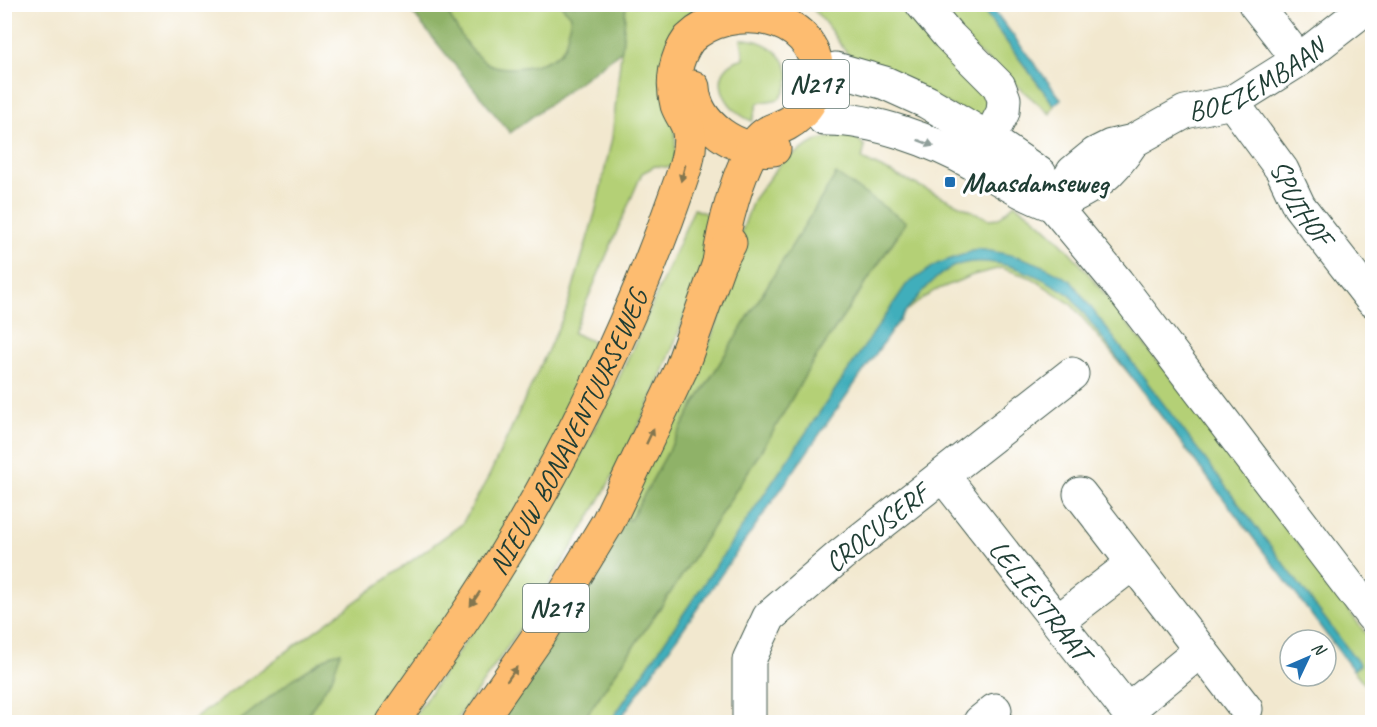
<svg xmlns="http://www.w3.org/2000/svg" width="1377" height="727" viewBox="0 0 1377 727" font-family="Caveat,sans-serif">
<style>
.green{fill:#b4d076;stroke:#6a8655;stroke-width:1.5}
.forest{fill:#8fb267;stroke:#57784e;stroke-width:1.5}
.water{fill:#3faebb;stroke:#2f7678;stroke-width:1.5}
.lines{fill:none;stroke-linecap:round;stroke-linejoin:round}
.minor-casing{stroke:#3f574b;stroke-width:35}
.major-casing{stroke:#3f574b;stroke-width:35}
.minor{stroke:#fff;stroke-width:33}
.major{stroke:#fdbc6f;stroke-width:33}
.oneway{fill:#8f9e9a}
.oneway2{fill:#83764f}
.poi-dot{fill:#1f6fb2;stroke:#fff;stroke-width:2}
.labels{text-anchor:middle;dominant-baseline:central;stroke-width:6;stroke-linejoin:round;paint-order:stroke}
.shield{fill:#fff;stroke:#627771;stroke-width:1.5}
.shield-label{font-size:27px;font-weight:bold;fill:#1f3d34}
.street-label{font-size:28px;fill:#1f3d34;stroke:#fff}
.poi-label{font-size:28px;font-weight:bold;fill:#1f3d34;stroke:#fff;text-anchor:start}
</style>
<rect width="100%" height="100%" fill="#fff"/>
<filter id="ink" filterUnits="userSpaceOnUse"><feTurbulence type="fractalNoise" baseFrequency=".0167" numOctaves="2"/><feDisplacementMap in="SourceGraphic" scale="12" xChannelSelector="R" yChannelSelector="G"/><feConvolveMatrix kernelMatrix="1 2 1 2 8 2 1 2 1" color-interpolation-filters="sRGB"/></filter>
<filter id="wash" filterUnits="userSpaceOnUse"><feTurbulence type="fractalNoise" baseFrequency=".008" numOctaves="4" result="noise"/><feDisplacementMap in="SourceGraphic" scale="24" xChannelSelector="R" yChannelSelector="G"/><feGaussianBlur stdDeviation="1.35" result="paint"/><feColorMatrix in="noise" values="0 0 0 0 0 0 0 0 0 0 0 0 0 0 0 0 0 1.4 0 .05"/><feComposite in="paint" operator="in"/></filter>
<g filter="url(#wash)">
<rect width="100%" height="100%" fill="#f2e8cf"/>
<g class="green">
<path d="M443 5H561L571 16C569 25 568 39 564 47 553 66 506 74 487 64 467 52 455 24 443 5Z"/>
<path d="M626 5H694L675 118 676 168 655 166 642 173 573 333 594 342 568 422 496 550 380 722H303L332 678 340 652 293 679 238 722H190L462 524 489 476 566 311 595 213 612 138Z"/>
<path d="M808 5H916L985 88 989 108 980 119 853 60C836 42 828 21 808 5Z"/>
<path d="M933 5H979L1054 105 1050 114 960 37Z"/>
<path d="M741 39C772 38 806 70 779 99L758 103 752 121C723 110 704 69 744 58Z"/>
<path d="M851 133 865 146 862 159 989 219 999 218 1015 204C1064 235 1099 288 1135 333 1218 433 1295 538 1372 642V673L1365 685 1129 374 1071 304 1032 278 1001 268 973 275 934 291 902 314 615 722H582L679 580 771 435 811 365 906 223 836 175 694 405 630 520 622 517 654 451 687 400 733 281 732 259 753 200 782 161 818 140Z"/>
<path d="M694 209 720 219C699 274 681 331 658 384 605 504 531 616 455 722H410C466 641 522 560 570 473 618 389 654 298 694 209Z"/>
</g>
<g class="forest">
<path d="M406 5H443C455 24 467 52 487 63 506 74 553 66 564 47 568 39 569 25 571 16L561 5H626L622 50 510 133Z"/>
<path d="M836 174 906 222 811 365 771 435 679 580 582 722H496L622 517 630 520 694 405Z"/>
<path d="M341 652 332 678 303 722H238L293 679 332 654Z"/>
</g>
<g class="water">
<path d="M979 5H990L1061 99 1054 105Z"/>
<path d="M978 249C1017 255 1037 260 1071 281L1360 665 1353 670 1070 295C1040 275 997 255 961 264 938 270 920 295 905 312L618 722H610L906 285 937 264Z"/>
</g>
</g>
<g filter="url(#ink)">
<g class="lines">
<defs>
<g id="minor">
<path d="M922 4 948 35 999 86 1004 99 1003 112 979 158"/>
<path d="M1255 4 1299 60"/>
<path d="M836 69 885 83 927 102 989 139 1040 174 1053 205 1117 282 1372 616"/>
<path id="s1" d="M1232 102 1282 170 1299 206 1372 300"/>
<path d="M824 119C872 118 934 141 976 165 1002 180 1024 195 1053 205"/>
<path id="s2" d="M1053 205 1073 172 1095 154 1111 146 1133 141 1185 112 1232 102 1299 60 1371 4"/>
<path d="M1053 205C1093 188 1109 178 1133 141"/>
<path id="s3" d="M944 477 1136 722"/>
<path d="M1080 494 1246 709"/>
<path d="M1058 621 1132 564"/>
<path d="M1127 711 1200 651"/>
<path id="s4" d="M749 722V660L769 617 841 555 1072 374"/>
<path d="M980 722 995 710"/>
</g>
<g id="major">
<path d="M693 87C695 125 738 154 774 149"/>
<path id="s5" d="M392 722C435 661 480 598 518 533 583 422 638 304 680 183 685 169 692 148 689 132 688 123 680 114 677 105 671 83 675 58 689 39 729 0 818 12 817 76 817 95 804 115 787 124 777 129 765 131 758 141 738 169 723 229 719 263"/>
<path d="M479 722 542 631 608 522 681 369 719 263 730 243"/>
</g>
</defs>
<use href="#minor" class="minor-casing"/>
<use href="#major" class="major-casing"/>
<use href="#minor" class="minor"/>
<use href="#major" class="major"/>
</g>
<defs><path id="oneway-solid" d="M-6-.8H1V-3.2L6.5 0L1 3.2V.8H-6Z" transform="scale(1.5)"/></defs>
<use class="oneway" href="#oneway-solid" transform="translate(926 143) rotate(21)"/>
<g class="oneway2">
<use href="#oneway-solid" transform="translate(683 173) rotate(105)"/>
<use href="#oneway-solid" transform="translate(650 436) rotate(-65)"/>
<use href="#oneway-solid" transform="translate(475 599) rotate(124)"/>
<use href="#oneway-solid" transform="translate(512 674) rotate(-55)"/>
</g>
</g>
<rect class="poi-dot" x="944" y="176" width="12" height="12" rx="3"/>
<g class="labels">
<g class="shield">
<rect x="783" y="60" width="66" height="48" rx="4.5"/>
<rect x="523" y="584" width="66" height="48" rx="4.5"/>
</g>
<g class="shield-label">
<text x="816" y="84">N217</text>
<text x="556" y="608">N217</text>
</g>
<g class="street-label">
<text stroke="none"><textPath href="#s2" startOffset="246">BOEZEMBAAN</textPath></text>
<text stroke="none"><textPath href="#s1" startOffset="122">SPUIHOF</textPath></text>
<text stroke="none"><textPath href="#s5" startOffset="340">NIEUW BONAVENTUURSEWEG</textPath></text>
<text stroke="none"><textPath href="#s4" startOffset="249">CROCUSERF</textPath></text>
<text stroke="none"><textPath href="#s3" startOffset="156">LELIESTRAAT</textPath></text>
</g>
<g class="poi-label">
<text x="962" y="182">Maasdamseweg</text>
</g>
</g>
<rect width="1377" height="727" fill="none" stroke="#fff" stroke-width="24"/>
<g transform="translate(1308 658) rotate(46)"><circle r="28" fill="#ffffff" stroke="#a5b1ae" stroke-width="1.5"/>
<path d="M0-4.5L10 22L0 15L-10 22Z" fill="#1f6fb2"/>
<text y="-9" font-size="16" font-weight="bold" text-anchor="middle" fill="#1f3d34">N</text>
</g>
</svg>
